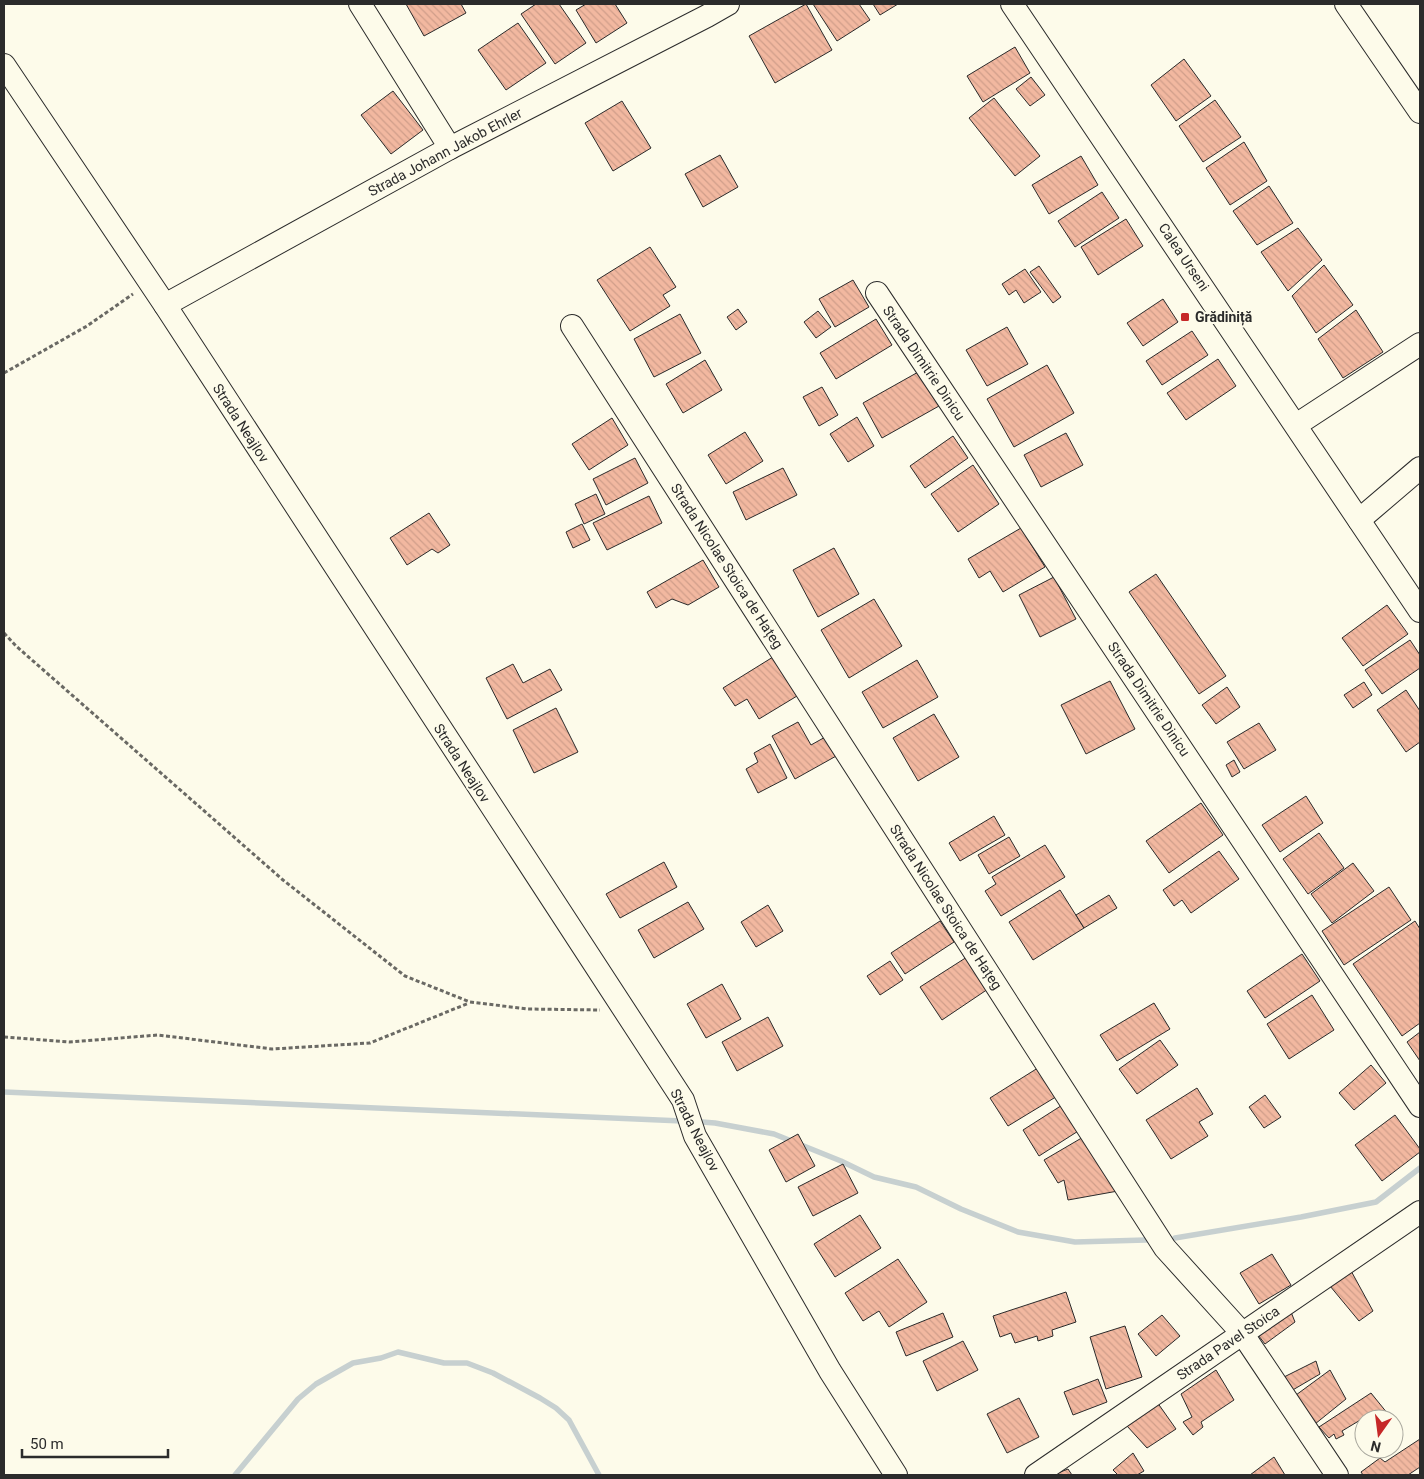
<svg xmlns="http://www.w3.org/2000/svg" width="1424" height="1479" viewBox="0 0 1424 1479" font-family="Roboto,sans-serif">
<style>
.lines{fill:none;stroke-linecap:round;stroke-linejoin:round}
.stream{stroke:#c7d0d0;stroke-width:5.5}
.building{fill:url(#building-back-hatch);stroke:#2b2b2b}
.minor-casing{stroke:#2b2b2b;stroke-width:24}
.path{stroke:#6a6964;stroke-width:3;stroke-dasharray:4 2.5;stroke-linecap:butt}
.minor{stroke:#fdfbea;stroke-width:22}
.poi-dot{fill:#c62828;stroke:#fdfbea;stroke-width:2}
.labels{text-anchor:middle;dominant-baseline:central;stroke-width:4;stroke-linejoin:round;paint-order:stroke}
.street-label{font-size:14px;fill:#2b2b2b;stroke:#fdfbea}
.poi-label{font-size:14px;font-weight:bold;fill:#2b2b2b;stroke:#fdfbea;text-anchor:start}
</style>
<defs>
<pattern id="building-back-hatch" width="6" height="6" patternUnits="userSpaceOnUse" patternTransform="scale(1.25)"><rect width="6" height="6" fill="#f2b8a0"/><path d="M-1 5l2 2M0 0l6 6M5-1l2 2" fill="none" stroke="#d09e8a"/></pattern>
</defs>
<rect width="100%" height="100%" fill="#fdfbea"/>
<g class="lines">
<g class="stream">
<path d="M4 1092 682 1121"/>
<path d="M702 1122 715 1123 774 1134 841 1161 874 1177 916 1187 961 1209 1018 1232 1075 1242 1146 1240"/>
<path d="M1175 1238 1301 1217 1376 1202 1420 1168"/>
<path d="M235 1475 298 1399 316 1384 353 1363 381 1358 398 1352 444 1363H467L493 1373 540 1398 556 1408 569 1420 599 1475"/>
</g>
</g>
<g class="building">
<path d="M406 4H461L466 13 424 36Z"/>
<path d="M536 4H559L586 43 555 64 521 14Z"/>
<path d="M586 4H615L627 23 596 43 576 10Z"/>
<path d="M806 4 832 50 775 83 749 36Z"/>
<path d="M813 4H859L870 20 837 41Z"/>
<path d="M873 4H898L880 15Z"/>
<path d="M518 23 546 63 506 90 478 50Z"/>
<path d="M1015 47 1030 73 983 102 967 76Z"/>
<path d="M1184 59 1211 96 1176 121 1151 85Z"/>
<path d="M1031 77 1045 95 1030 106 1016 89Z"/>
<path d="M393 91 423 130 391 154 361 115Z"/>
<path d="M994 98 1040 156 1015 176 969 118Z"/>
<path d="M1215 100 1241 137 1203 162 1179 126Z"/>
<path d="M622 101 651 148 613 171 585 123Z"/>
<path d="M1244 142 1267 181 1230 205 1206 168Z"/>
<path d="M720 155 738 187 703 207 685 174Z"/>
<path d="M1081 156 1098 185 1049 214 1032 185Z"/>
<path d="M1269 186 1293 223 1257 245 1233 211Z"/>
<path d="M1102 192 1119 218 1075 247 1058 221Z"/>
<path d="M1126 219 1143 246 1098 275 1081 247Z"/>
<path d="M1298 228 1322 260 1288 291 1261 252Z"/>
<path d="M650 247 676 287 663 295 670 306 630 331 597 280Z"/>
<path d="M1324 265 1353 305 1316 333 1292 296Z"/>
<path d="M1039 266 1061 297 1053 303 1030 272Z"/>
<path d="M1025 269 1041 292 1024 303 1016 290 1009 295 1002 284Z"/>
<path d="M853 280 869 307 835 327 819 299Z"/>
<path d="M1163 299 1178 322 1143 346 1127 323Z"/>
<path d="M738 309 747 322 736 330 727 317Z"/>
<path d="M1356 310 1383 352 1343 378 1318 339Z"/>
<path d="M818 311 831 327 816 338 804 322Z"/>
<path d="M680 314 701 353 654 377 634 339Z"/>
<path d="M876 319 892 345 836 379 820 353Z"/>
<path d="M1007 327 1028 364 987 386 966 350Z"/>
<path d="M1192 331 1208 355 1162 385 1146 361Z"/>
<path d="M1218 359 1236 386 1186 420 1167 393Z"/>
<path d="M705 360 722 390 683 413 666 384Z"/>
<path d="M1047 365 1074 413 1014 447 987 399Z"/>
<path d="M920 371 939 406 882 438 863 403Z"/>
<path d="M822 387 838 415 819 426 803 397Z"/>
<path d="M857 417 874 446 848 462 830 434Z"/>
<path d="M612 418 628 445 589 470 572 444Z"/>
<path d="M745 432 763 461 726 484 708 455Z"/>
<path d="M1066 433 1083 465 1041 487 1024 455Z"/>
<path d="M953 436 968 458 925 488 910 466Z"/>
<path d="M635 458 648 483 606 505 593 479Z"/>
<path d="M973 465 999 504 958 532 931 494Z"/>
<path d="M783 468 797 495 746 520 733 492Z"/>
<path d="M596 494 605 514 584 524 575 504Z"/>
<path d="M649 496 662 523 607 550 593 523Z"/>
<path d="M429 513 450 545 438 553 432 549 407 565 390 538Z"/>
<path d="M582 524 590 540 573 548 566 532Z"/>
<path d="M1021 528 1045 567 1003 592 990 571 979 578 968 559Z"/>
<path d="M834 548 859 594 818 617 793 570Z"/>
<path d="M703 560 719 587 688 605 672 599 656 608 647 592Z"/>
<path d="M1156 574 1226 676 1199 694 1129 592Z"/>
<path d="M1054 577 1076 619 1040 637 1019 595Z"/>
<path d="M874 599 902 646 849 678 821 630Z"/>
<path d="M1387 605 1408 634 1363 666 1342 638Z"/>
<path d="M1410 640 1420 655V668L1382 694 1365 670Z"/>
<path d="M773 657 797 696 759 719 747 699 735 706 723 688Z"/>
<path d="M917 660 938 697 883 728 862 692Z"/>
<path d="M513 664 523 683 550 669 562 690 507 719 486 678Z"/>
<path d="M1110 681 1135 729 1086 754 1061 705Z"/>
<path d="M1364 682 1372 695 1353 708 1344 695Z"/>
<path d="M1227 687 1240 707 1216 724 1202 705Z"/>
<path d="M1406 690 1420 711V742L1406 752 1377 710Z"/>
<path d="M556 708 578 752 534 773 513 730Z"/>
<path d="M934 714 959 757 918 781 893 738Z"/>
<path d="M798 722 811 745 827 736 838 755 795 779 772 736Z"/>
<path d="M1259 723 1276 750 1244 769 1227 742Z"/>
<path d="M770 744 787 778 758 793 746 769 758 762 754 753Z"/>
<path d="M1234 760 1240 772 1232 777 1226 765Z"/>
<path d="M1306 796 1323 823 1280 852 1262 825Z"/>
<path d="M1201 803 1223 835 1169 873 1146 841Z"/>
<path d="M994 816 1005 835 960 861 949 843Z"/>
<path d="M1319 833 1344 868 1308 894 1283 859Z"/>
<path d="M1009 837 1020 856 989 874 978 855Z"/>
<path d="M1045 845 1065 877 1001 916 985 891 996 884 992 877Z"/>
<path d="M1219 851 1239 879 1191 913 1182 900 1174 906 1163 890Z"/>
<path d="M664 862 677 887 620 918 606 894Z"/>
<path d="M1353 863 1374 891 1332 923 1311 894Z"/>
<path d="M1389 887 1411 920 1344 965 1322 931Z"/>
<path d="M1060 890 1084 928 1033 960 1009 922Z"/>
<path d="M1109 895 1117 908 1084 928 1076 915Z"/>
<path d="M688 902 704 929 654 958 638 930Z"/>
<path d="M768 905 783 931 756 947 741 922Z"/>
<path d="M940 921 954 942 905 974 891 953Z"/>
<path d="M1415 921 1420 929V1023L1402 1036 1353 964Z"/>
<path d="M1302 954 1320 981 1265 1018 1247 991Z"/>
<path d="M967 957 988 989 942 1020 920 987Z"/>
<path d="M890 961 903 980 880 995 867 976Z"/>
<path d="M722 984 741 1019 706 1038 687 1004Z"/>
<path d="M1312 995 1334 1030 1289 1059 1267 1024Z"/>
<path d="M1154 1003 1170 1029 1117 1061 1100 1035Z"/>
<path d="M768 1017 783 1046 737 1071 722 1042Z"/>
<path d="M1420 1032V1061L1407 1042Z"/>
<path d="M1160 1040 1178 1065 1137 1094 1119 1069Z"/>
<path d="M1371 1065 1386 1083 1354 1110 1339 1093Z"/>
<path d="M1041 1066 1059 1095 1008 1126 990 1098Z"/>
<path d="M1197 1088 1213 1114 1199 1122 1208 1136 1171 1159 1146 1120Z"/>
<path d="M1265 1095 1281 1117 1264 1128 1249 1107Z"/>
<path d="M1067 1102 1083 1128 1039 1156 1023 1130Z"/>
<path d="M1395 1115 1420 1149V1152L1382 1181 1355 1145Z"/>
<path d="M798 1134 815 1166 786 1182 769 1150Z"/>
<path d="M1085 1136 1118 1191 1068 1200 1064 1180 1058 1183 1044 1160Z"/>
<path d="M843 1164 858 1193 813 1216 798 1187Z"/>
<path d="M860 1215 881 1248 835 1277 814 1244Z"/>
<path d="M1272 1254 1291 1285 1259 1304 1240 1273Z"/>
<path d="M898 1259 927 1302 889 1327 879 1311 863 1321 845 1293Z"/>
<path d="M1350 1269 1373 1311 1359 1321 1330 1286Z"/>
<path d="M1066 1292 1076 1322 1052 1330 1053 1336 1038 1341 1037 1336 1015 1343 1011 1333 1000 1337 993 1316Z"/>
<path d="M1289 1307 1295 1322 1265 1344 1255 1331Z"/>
<path d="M943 1313 953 1337 906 1356 896 1332Z"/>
<path d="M1162 1315 1180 1336 1156 1356 1138 1334Z"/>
<path d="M1125 1326 1142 1377 1106 1389 1090 1337Z"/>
<path d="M963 1341 978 1370 937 1391 923 1361Z"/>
<path d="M1316 1361 1320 1374 1291 1391 1282 1378Z"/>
<path d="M1216 1370 1234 1400 1201 1422 1203 1427 1193 1435 1183 1422 1192 1417 1181 1394Z"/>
<path d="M1330 1370 1346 1399 1315 1424 1296 1395Z"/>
<path d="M1098 1379 1107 1402 1073 1415 1064 1392Z"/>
<path d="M1371 1393 1392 1419H1364V1421L1362 1419 1342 1431 1344 1435 1336 1439 1334 1434 1329 1438 1319 1427Z"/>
<path d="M1019 1398 1039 1437 1007 1453 987 1414Z"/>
<path d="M1157 1402 1176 1429 1147 1448 1127 1426Z"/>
<path d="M1420 1439V1467L1408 1475H1363L1361 1472 1380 1458 1385 1462Z"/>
<path d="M1133 1453 1144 1471 1137 1475H1118L1113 1470Z"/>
<path d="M1274 1457 1285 1475H1250Z"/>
<path d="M1068 1469 1072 1475H1053Z"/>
</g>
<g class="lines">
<defs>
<g id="minor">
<path d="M360 4 450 148"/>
<path d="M1012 4 1420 611"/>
<path d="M1346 4 1420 112"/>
<path d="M4 65 165 305 683 1100 695 1136 830 1371 896 1475"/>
<path d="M877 293 1420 1106"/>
<path d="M165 305 450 148 707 16 728 4"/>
<path d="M572 326 1165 1248 1242 1333 1337 1475"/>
<path d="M1296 425 1420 344"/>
<path d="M1359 520 1420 468"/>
<path d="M1036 1475 1420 1212"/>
</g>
</defs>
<use href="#minor" class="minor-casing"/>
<g class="path">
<path d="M4 373 87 326 133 294"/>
<path d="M4 633 16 646 283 880 405 976 470 1002 528 1009 600 1010"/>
<path d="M4 1037 69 1042 158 1035 272 1049 370 1043 469 1003"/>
</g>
<use href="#minor" class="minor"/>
</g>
<rect class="poi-dot" x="1180" y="312" width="10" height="10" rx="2.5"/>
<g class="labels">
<g class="street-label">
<text transform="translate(445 152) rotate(-28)">Strada Johann Jakob Ehrler</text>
<text transform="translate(1184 257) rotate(56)">Calea Urseni</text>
<text transform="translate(924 363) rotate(56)">Strada Dimitrie Dinicu</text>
<text transform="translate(241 423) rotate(57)">Strada Neajlov</text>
<text transform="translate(727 566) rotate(57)">Strada Nicolae Stoica de Hațeg</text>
<text transform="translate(1149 699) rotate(56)">Strada Dimitrie Dinicu</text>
<text transform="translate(462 763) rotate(57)">Strada Neajlov</text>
<text transform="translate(946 907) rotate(57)">Strada Nicolae Stoica de Hațeg</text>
<text transform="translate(695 1130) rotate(63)">Strada Neajlov</text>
<text transform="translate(1228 1343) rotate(-34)">Strada Pavel Stoica</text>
</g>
<g class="poi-label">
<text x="1195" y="317">Grădiniță</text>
</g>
</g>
<rect width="1424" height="1479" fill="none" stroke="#2b2b2b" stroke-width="10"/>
<g transform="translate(1379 1434) rotate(194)"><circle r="24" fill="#fdfbea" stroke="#a9a89e"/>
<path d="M0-4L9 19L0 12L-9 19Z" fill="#c62828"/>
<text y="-8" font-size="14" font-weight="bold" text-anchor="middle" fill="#2b2b2b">N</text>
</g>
<path d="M22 1449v8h146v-8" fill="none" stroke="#2b2b2b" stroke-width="2.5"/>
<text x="30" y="1449" font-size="15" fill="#2b2b2b" stroke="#fdfbea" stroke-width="4" paint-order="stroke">50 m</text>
</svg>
